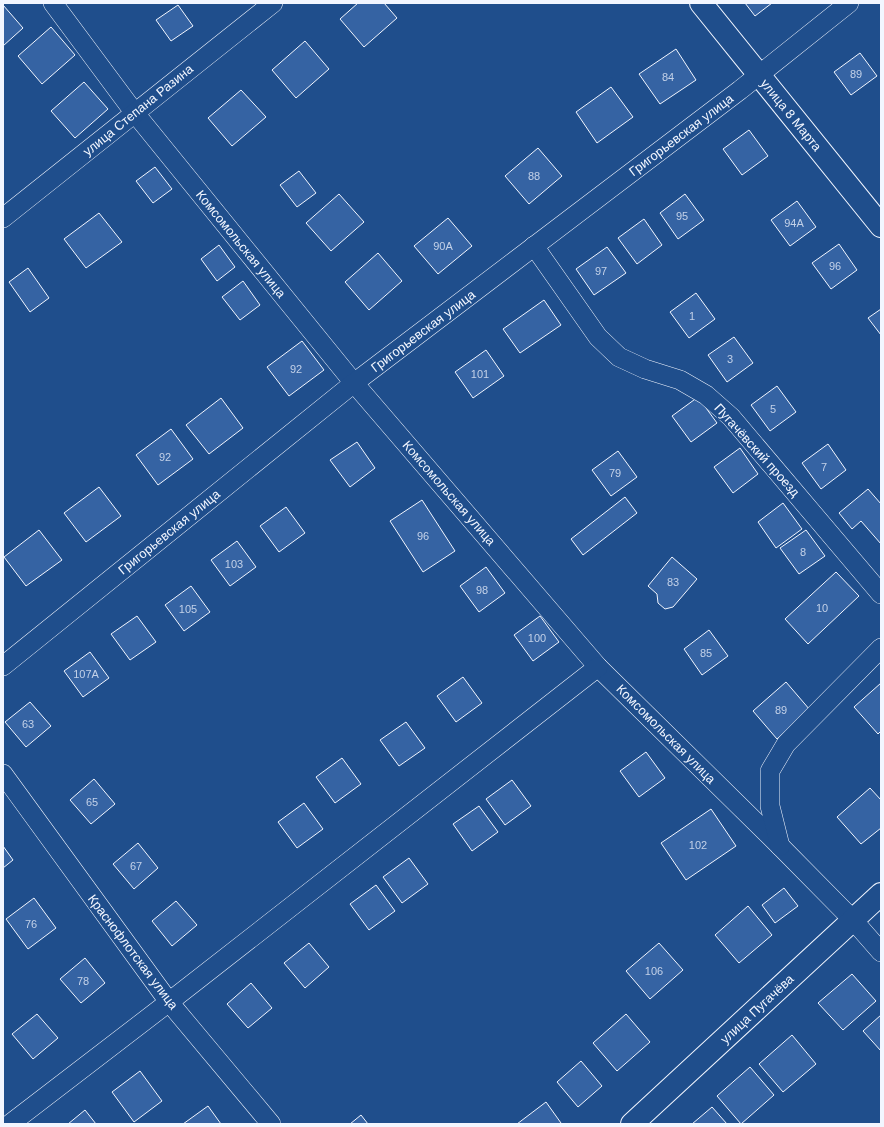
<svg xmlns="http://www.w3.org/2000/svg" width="884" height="1127" viewBox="0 0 884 1127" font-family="Arial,sans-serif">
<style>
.building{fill:#3563a3;stroke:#f2f6ff}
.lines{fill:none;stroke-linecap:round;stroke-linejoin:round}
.minor-casing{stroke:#f2f6ff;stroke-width:20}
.secondary-casing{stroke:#f2f6ff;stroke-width:24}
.minor{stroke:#1f4e8c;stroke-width:19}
.secondary{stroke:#1f4e8c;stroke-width:22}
.labels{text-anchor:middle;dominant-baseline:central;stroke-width:3;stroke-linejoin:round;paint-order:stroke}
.number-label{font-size:11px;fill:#c3d1e8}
.street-label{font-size:13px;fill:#f2f6ff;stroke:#1f4e8c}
</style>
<rect width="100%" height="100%" fill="#1f4e8c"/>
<g class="building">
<path d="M358 3H384L397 18 364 47 340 19Z"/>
<path d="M745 3H772L755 16Z"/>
<path d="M3 5 23 28 3 46Z"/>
<path d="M178 5 193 26 171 41 156 20Z"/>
<path d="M51 27 75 55 42 84 18 56Z"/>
<path d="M305 41 329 69 296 98 272 70Z"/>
<path d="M676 49 696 80 660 104 639 74Z"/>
<path d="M860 53 877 76 851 95 834 72Z"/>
<path d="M84 82 108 109 75 138 51 111Z"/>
<path d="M611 87 633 117 597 143 576 112Z"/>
<path d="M241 90 266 117 232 146 208 118Z"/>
<path d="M749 130 768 156 742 175 723 149Z"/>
<path d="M538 148 562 176 529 204 505 176Z"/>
<path d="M155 167 172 189 153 203 136 181Z"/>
<path d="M299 171 316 193 297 207 280 185Z"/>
<path d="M339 194 364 222 331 251 306 223Z"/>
<path d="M685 194 704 220 678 239 660 213Z"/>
<path d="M797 201 816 227 790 246 771 220Z"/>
<path d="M99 213 122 242 86 268 64 239Z"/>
<path d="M448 218 472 246 438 274 414 246Z"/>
<path d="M644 219 662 245 637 264 618 238Z"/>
<path d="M839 244 857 270 831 289 812 263Z"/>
<path d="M219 245 235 267 217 281 201 259Z"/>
<path d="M607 247 626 273 594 295 576 269Z"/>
<path d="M378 253 402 281 369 310 345 282Z"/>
<path d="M28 268 49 298 30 312 9 282Z"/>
<path d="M243 281 260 305 240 320 222 297Z"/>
<path d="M696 293 715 319 689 338 670 312Z"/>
<path d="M544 300 561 325 520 353 503 329Z"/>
<path d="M881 309V335L868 318Z"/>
<path d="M734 337 753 363 727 382 708 355Z"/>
<path d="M302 341 324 370 289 396 267 367Z"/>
<path d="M486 350 504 376 473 398 455 372Z"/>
<path d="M777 386 796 412 770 431 751 405Z"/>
<path d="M698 397 717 423 691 442 672 416Z"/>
<path d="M221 398 243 428 209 454 186 425Z"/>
<path d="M171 429 193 459 158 485 136 455Z"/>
<path d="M357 442 375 468 350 487 330 460Z"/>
<path d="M828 444 846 470 821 489 802 463Z"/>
<path d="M740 448 758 474 733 493 714 467Z"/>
<path d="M618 451 637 477 611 496 592 470Z"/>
<path d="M99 487 121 516 86 542 64 513Z"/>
<path d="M868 489 881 504V544L861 521 852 529 839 513Z"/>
<path d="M625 497 637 513 583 555 571 539Z"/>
<path d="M422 500 455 551 423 572 390 521Z"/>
<path d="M783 503 802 529 776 548 758 522Z"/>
<path d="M286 507 305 533 279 552 260 526Z"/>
<path d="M39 530 62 560 26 586 4 557Z"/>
<path d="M806 530 825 556 799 574 780 548Z"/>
<path d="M237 541 256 567 230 586 211 560Z"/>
<path d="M672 557 697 579 673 607 665 609 658 603 657 594 648 586Z"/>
<path d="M486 567 505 593 479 612 460 586Z"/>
<path d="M836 572 859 596 808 644 785 619Z"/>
<path d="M191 586 210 612 184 631 165 605Z"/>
<path d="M137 616 156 642 130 660 111 634Z"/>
<path d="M540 616 559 642 533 661 514 635Z"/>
<path d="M709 630 728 656 702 675 684 649Z"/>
<path d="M90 652 109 678 83 697 64 671Z"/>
<path d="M463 677 482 703 456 722 437 696Z"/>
<path d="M786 682 810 710 777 739 753 711Z"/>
<path d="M881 683V731L878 734 854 707Z"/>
<path d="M30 702 51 726 26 747 5 722Z"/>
<path d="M406 722 425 748 399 766 380 740Z"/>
<path d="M646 752 665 778 639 797 620 771Z"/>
<path d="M342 758 361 784 335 803 316 777Z"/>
<path d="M94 779 115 804 91 824 70 800Z"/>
<path d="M512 780 531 806 505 825 486 799Z"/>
<path d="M870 788 881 800V828L861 844 837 817Z"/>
<path d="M304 803 323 829 297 848 278 822Z"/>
<path d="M479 806 498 832 472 851 453 824Z"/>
<path d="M711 809 736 846 686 880 661 843Z"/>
<path d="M138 843 158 868 134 889 113 864Z"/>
<path d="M3 846 13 860 3 868Z"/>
<path d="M409 858 428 884 402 903 383 877Z"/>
<path d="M376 885 395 911 369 930 350 904Z"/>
<path d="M784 888 798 906 775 923 762 905Z"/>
<path d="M34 898 56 928 28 949 6 919Z"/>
<path d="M176 901 197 925 172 946 152 921Z"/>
<path d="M748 906 772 935 739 963 715 935Z"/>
<path d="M309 943 329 967 305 988 284 963Z"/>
<path d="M659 943 683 970 650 999 626 971Z"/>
<path d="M85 958 105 983 81 1003 60 979Z"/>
<path d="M852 974 876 1001 843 1030 818 1003Z"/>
<path d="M251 983 272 1008 248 1028 227 1004Z"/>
<path d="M37 1014 58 1038 33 1059 12 1034Z"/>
<path d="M626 1014 650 1042 617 1071 593 1043Z"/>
<path d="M881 1015V1051L863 1031Z"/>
<path d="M792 1035 816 1064 783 1092 759 1064Z"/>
<path d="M581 1061 602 1086 578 1107 557 1082Z"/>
<path d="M750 1067 774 1095 741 1124 717 1096Z"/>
<path d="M140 1071 162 1101 134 1122 112 1092Z"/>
<path d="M546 1102 561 1123 560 1124H517Z"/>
<path d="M208 1106 221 1124H183Z"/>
<path d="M712 1107 727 1124H692Z"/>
<path d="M85 1110 96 1124H68Z"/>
<path d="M361 1115 368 1124H350Z"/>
</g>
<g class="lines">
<defs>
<g id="minor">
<path d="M53 3 134 112 354 383 598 667 780 846 853 920 881 952"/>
<path d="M3 218 273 3"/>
<path d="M534 246 598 337 619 357 645 369 680 380 706 395 731 417 881 594"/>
<path d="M3 666 354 383 740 90 849 3"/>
<path d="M3 774 169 1002 271 1124"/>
<path d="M780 846 770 806V771L786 744 881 648"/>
<path d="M10 1124 169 1002 598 667"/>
</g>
<g id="secondary">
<path d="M701 3 881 226"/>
<path d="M632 1124 881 894"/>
</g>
</defs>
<use href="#minor" class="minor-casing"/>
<use href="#secondary" class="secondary-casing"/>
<use href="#minor" class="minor"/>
<use href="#secondary" class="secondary"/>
</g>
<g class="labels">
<g class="number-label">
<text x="856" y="74">89</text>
<text x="668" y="77">84</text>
<text x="534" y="176">88</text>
<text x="682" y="216">95</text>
<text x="794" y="223">94А</text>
<text x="443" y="246">90А</text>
<text x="835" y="266">96</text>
<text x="601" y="271">97</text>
<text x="692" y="316">1</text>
<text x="730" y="359">3</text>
<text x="296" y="369">92</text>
<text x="480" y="374">101</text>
<text x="773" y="409">5</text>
<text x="165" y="457">92</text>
<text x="824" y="467">7</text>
<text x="615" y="473">79</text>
<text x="423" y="536">96</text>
<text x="803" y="552">8</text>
<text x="234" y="564">103</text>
<text x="673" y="582">83</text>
<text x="482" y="590">98</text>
<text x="822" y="608">10</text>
<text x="188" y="609">105</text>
<text x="537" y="638">100</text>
<text x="706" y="653">85</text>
<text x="86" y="674">107А</text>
<text x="781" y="710">89</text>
<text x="28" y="724">63</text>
<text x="92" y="802">65</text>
<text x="698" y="845">102</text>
<text x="136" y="866">67</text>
<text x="31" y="924">76</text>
<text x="654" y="971">106</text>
<text x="83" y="981">78</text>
</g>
<g class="street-label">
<text transform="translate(138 110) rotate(-39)">улица Степана Разина</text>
<text transform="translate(791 115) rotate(51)">улица 8 Марта</text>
<text transform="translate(681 135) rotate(-37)">Григорьевская улица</text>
<text transform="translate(241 244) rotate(51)">Комсомольская улица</text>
<text transform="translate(423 331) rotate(-37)">Григорьевская улица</text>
<text transform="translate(757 450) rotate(48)">Пугачёвский проезд</text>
<text transform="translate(449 493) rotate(49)">Комсомольская улица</text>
<text transform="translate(169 532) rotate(-39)">Григорьевская улица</text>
<text transform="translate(666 734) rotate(45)">Комсомольская улица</text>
<text transform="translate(133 952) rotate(53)">Краснофлотская улица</text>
<text transform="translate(757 1009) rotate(-43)">улица Пугачёва</text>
</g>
</g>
<rect width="884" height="1127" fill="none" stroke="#f2f6ff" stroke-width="8"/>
</svg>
